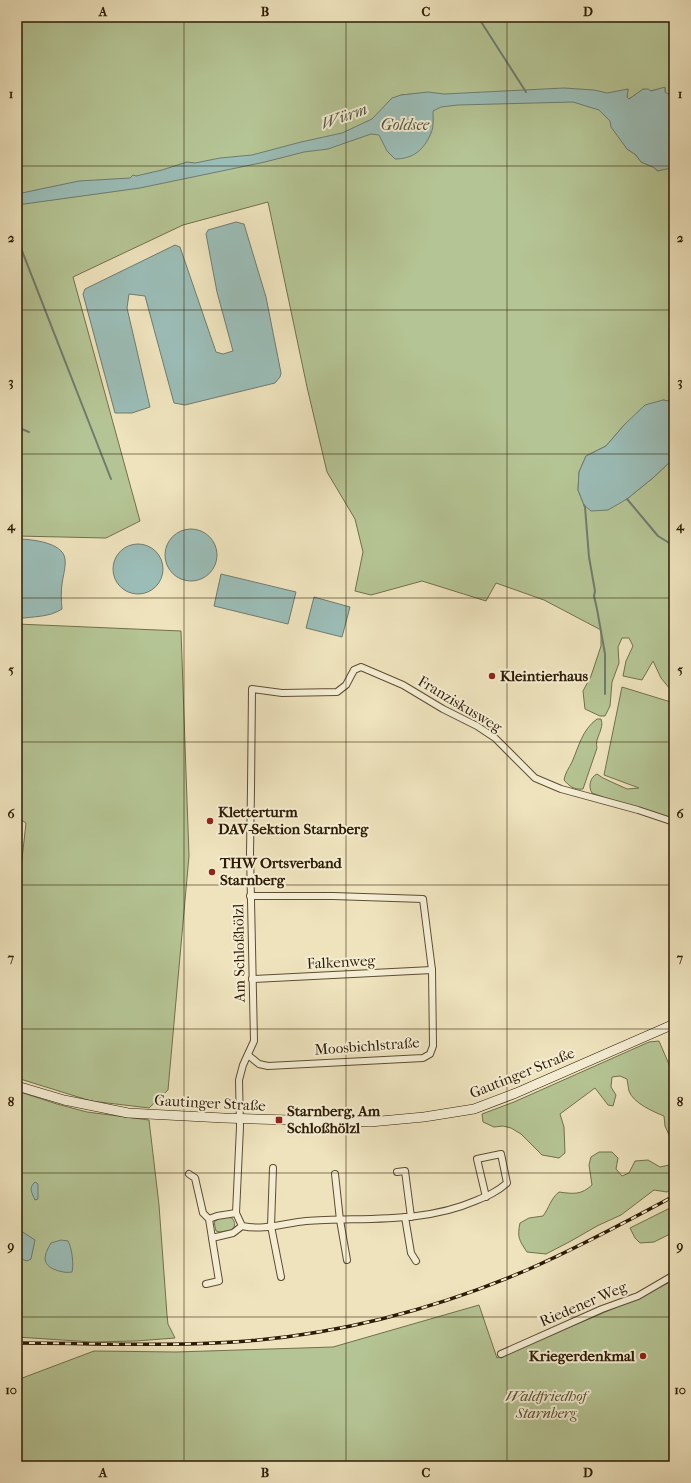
<svg xmlns="http://www.w3.org/2000/svg" width="691" height="1483" viewBox="0 0 691 1483" font-family="'IM FELL French Canon',serif">
<style>
.green{fill:#b5c494;stroke:#71704b;fill-rule:evenodd}
.water{fill:#9bbdb7;stroke:#6f7c6f}
.lines{fill:none;stroke-linecap:round;stroke-linejoin:round}
.stream{stroke:#6f7c6f;stroke-width:2}
.minor-casing{stroke:#5d4d31;stroke-width:8}
.secondary-casing{stroke:#2d1b02;stroke-width:10}
.minor{stroke:#f4edd4;stroke-width:6}
.secondary{stroke:#f4edd4;stroke-width:9}
.rail-casing{stroke:#2d1b02;stroke-width:3.5}
.rail{stroke:#f4edd4;stroke-width:2;stroke-dasharray:6;stroke-linecap:butt}
.grid{fill:none;stroke:#2d1b02;stroke-width:1;stroke-opacity:0.55}
.poi-dot{fill:#8f2418;stroke:#f4edd4;stroke-width:1.5}
.labels{text-anchor:middle;dominant-baseline:central;stroke-width:4;stroke-linejoin:round;paint-order:stroke}
.poi-label{font-size:15px;font-weight:bold;fill:#2d1b02;stroke:#f4edd4;text-anchor:start}
.street-label{font-size:15px;fill:#2d1b02;stroke:#f4edd4}
.park-label{font-size:15px;font-style:italic;fill:#564e2e;stroke:#f4edd4}
.water-label{font-size:16px;font-style:italic;fill:#545441;stroke:#f4edd4}
.neatline{fill:none;stroke:#2d1b02;stroke-width:1.5}
.grid-label{font-size:13px;text-anchor:middle;font-weight:bold;fill:#2d1b02}
</style>
<rect width="100%" height="100%" fill="#eee3bd"/>
<filter id="stains"><feTurbulence type="fractalNoise" baseFrequency=".005" numOctaves="4"/><feColorMatrix values="0 0 0 0 .2 0 0 0 0 .09 0 0 0 0 .02 0 0 0 .5 -.17"/></filter>
<radialGradient id="worn" r=".72"><stop offset=".6" stop-color="#630" stop-opacity="0"/><stop offset="1" stop-color="#630" stop-opacity=".3"/></radialGradient>
<g class="green">
<path d="M17 17H674V91L668 94 665 93V88L650 91H641L629 99 627 97 628 89 599 110 610 121 627 149 636 155 641 162 653 167 658 171 667 168H674V402L663 400 625 424 606 446 586 456 579 472 578 490 584 505 627 499 654 477 674 458V694L661 678 653 661 642 680 623 676 626 661 633 646 629 638H622L618 647 619 663 612 682 610 706 605 716H600L585 709 583 691 591 676 601 646V630L544 600 496 583 486 601 422 581 371 595 355 591 363 552 355 519 327 472 307 387 268 202 183 225 73 277 140 521 106 538 17 536ZM428 93 395 159 401 95Z"/>
<path d="M17 624 181 631 189 856 168 1090 149 1108 91 1101 17 1078V904L26 823 17 817Z"/>
<path d="M622 687 674 703V822L592 793C588 787 590 777 597 774L603 778 627 789 639 788 604 775Z"/>
<path d="M597 719H601C605 729 594 738 597 748L583 789C574 790 569 786 564 780 565 773 569 768 572 762 579 746 582 730 597 719Z"/>
<path d="M659 1041 674 1076V1146L665 1126 664 1116C654 1112 633 1103 629 1091 628 1087 628 1083 627 1079L620 1076 612 1077 611 1087 616 1095 613 1106 608 1105 595 1088 560 1114 564 1127 565 1153 559 1158 542 1155 521 1134 511 1128 503 1126 494 1127 483 1122 482 1114 514 1102 649 1042Z"/>
<path d="M17 1091 57 1104 87 1112 149 1120 159 1205 167 1315 168 1324 175 1338 136 1341 92 1342 17 1337Z"/>
<path d="M599 1152H612L618 1158 616 1169 622 1176 629 1173 635 1161 648 1160 660 1167 669 1165 674 1160V1188L667 1192 654 1190 621 1215 597 1226 571 1241 546 1254 527 1252C519 1240 517 1237 520 1223L529 1218 543 1216C549 1208 551 1198 559 1192 574 1194 581 1195 592 1185L589 1165 591 1157Z"/>
<path d="M674 1206V1232L654 1242 640 1243 635 1238 630 1228Z"/>
<path d="M226 1217 232 1218C235 1222 236 1225 232 1230L220 1232 216 1231 214 1222 220 1218Z"/>
<path d="M674 1280V1466H17V1380L94 1351 176 1352 333 1347 479 1305 497 1358 638 1298Z"/>
</g>
<g class="water">
<path d="M665 87V92L668 94 674 91V168C668 169 664 169 658 171L653 167 641 162 636 155 627 149 611 127 610 121 599 110 573 102 458 105 441 107 433 111C433 117 434 127 431 133 424 150 413 159 395 159L387 151 379 135 371 134 328 149 304 152 265 162 140 188 17 205V194L79 181 130 178 133 175 136 176 162 170 187 162 195 163 220 158 252 155 301 142 342 133 372 119 392 98 401 95 428 92 444 94 564 88 594 90 607 93 628 89 627 97 629 99 643 89H648L651 91Z"/>
<path d="M236 222 244 224 266 297 281 373 280 377 275 383 185 405 174 403 145 296 129 294 127 308 150 407 132 413H115L83 294 85 289 175 245 180 247 216 352 223 354 233 351 217 292 206 234 208 230Z"/>
<path d="M663 400 674 402V458L654 477 627 499 608 510 591 511 584 505 578 490 579 472 586 456 606 446 625 424 645 405Z"/>
<circle cx="191" cy="555" r="26"/>
<path d="M17 539C30 539 63 542 65 559 66 567 63 576 62 584 61 592 61 600 62 609 48 618 33 616 17 619Z"/>
<circle cx="138" cy="569" r="25"/>
<path d="M221 574 296 592 288 624 214 606Z"/>
<path d="M314 597 350 607 342 637 306 628Z"/>
<path d="M35 1182 38 1184V1199L35 1200C32 1193 28 1188 35 1182Z"/>
<path d="M21 1231 35 1240 31 1259 27 1261 21 1259 17 1246V1234Z"/>
<path d="M61 1240 68 1241C72 1248 74 1265 72 1272 67 1273 63 1272 59 1271 41 1266 43 1256 51 1243Z"/>
</g>
<g class="lines">
<g class="stream">
<path d="M478 17 526 92"/>
<path d="M17 238 111 479"/>
<path d="M17 427 29 432"/>
<path d="M627 499 658 536 674 546"/>
<path d="M584 505 585 507 589 557 595 591 594 596 597 609 605 654V694"/>
</g>
<defs>
<g id="minor">
<path d="M252 979 432 970"/>
<path d="M248 1055 259 1064 268 1066 423 1058 430 1054 433 1046 432 970 423 899 333 896H250"/>
<path d="M273 1168 271 1226 281 1277"/>
<path d="M397 1172 405 1171 411 1217"/>
<path d="M189 1174 195 1178 203 1213 209 1219"/>
<path d="M335 1174 340 1220 347 1260"/>
<path d="M486 1197 477 1159 501 1154 507 1183C497 1192 487 1196 475 1201 422 1224 362 1217 306 1221 285 1223 263 1231 242 1226L236 1213 240 1127 239 1080 243 1065 254 1041 250 853 251 788 252 689 282 693 337 692 346 685 354 670 361 667 403 685 443 709 477 726 495 738 535 778 561 789 638 810 674 822"/>
<path d="M236 1213 217 1216 209 1219 212 1238 233 1233 242 1226"/>
<path d="M405 1217 411 1253 416 1261"/>
<path d="M206 1284 219 1281 212 1238"/>
<path d="M501 1354 602 1309 638 1296 674 1275"/>
</g>
<path id="secondary" d="M17 1086 64 1100 128 1113 224 1118 325 1121 370 1122 424 1117 474 1109 516 1093 674 1024"/>
</defs>
<use href="#minor" class="minor-casing"/>
<use href="#secondary" class="secondary-casing"/>
<use href="#minor" class="minor"/>
<use href="#secondary" class="secondary"/>
<defs>
<path id="rail" d="M17 1343C94 1343 171 1347 248 1341 343 1333 438 1308 527 1270 577 1248 626 1222 674 1196"/>
</defs>
<use href="#rail" class="rail-casing"/>
<use href="#rail" class="rail"/>
</g>
<path class="grid" d="M184 17V1466M346 17V1466M507 17V1466M17 166H674M17 310H674M17 454H674M17 598H674M17 742H674M17 885H674M17 1029H674M17 1173H674M17 1317H674"/>
<g class="poi-dot">
<circle cx="492" cy="676" r="4"/>
<circle cx="210" cy="821" r="4"/>
<circle cx="212" cy="872" r="4"/>
<rect x="275" y="1116" width="8" height="8" rx="2"/>
<circle cx="643" cy="1356" r="4"/>
</g>
<g class="labels">
<g class="poi-label">
<text x="500" y="676">Kleintierhaus</text>
<text x="218" y="812">Kletterturm<tspan x="218" dy="17">DAV-Sektion Starnberg</tspan></text>
<text x="220" y="863">THW Ortsverband<tspan x="220" dy="17">Starnberg</tspan></text>
<text x="287" y="1111">Starnberg, Am<tspan x="287" dy="17">Schloßhölzl</tspan></text>
<text x="635" y="1356" text-anchor="end">Kriegerdenkmal</text>
</g>
<g class="street-label">
<text transform="translate(460 704) rotate(31)">Franziskusweg</text>
<text transform="translate(239 953) rotate(-91)">Am Schloßhölzl</text>
<text transform="translate(341 962) rotate(-3)">Falkenweg</text>
<text transform="translate(367 1046) rotate(-4)">Moosbichlstraße</text>
<text transform="translate(522 1073) rotate(-22)">Gautinger Straße</text>
<text transform="translate(210 1103) rotate(3)">Gautinger Straße</text>
<text transform="translate(583 1304) rotate(-23)">Riedener Weg</text>
</g>
<g class="park-label">
<text x="546" y="1396">Waldfriedhof<tspan x="546" dy="17">Starnberg</tspan></text>
</g>
<g class="water-label">
<text transform="translate(344 116) rotate(-20)">Würm</text>
<text x="405" y="124">Goldsee</text>
</g>
</g>
<rect width="691" height="1483" fill="none" stroke="#eee3bd" stroke-width="44"/>
<rect x="22" y="22" width="647" height="1439" class="neatline"/>
<g class="grid-label">
<text x="103" y="16">A</text>
<text x="265" y="16">B</text>
<text x="426" y="16">C</text>
<text x="588" y="16">D</text>
<text x="11" y="98">1</text>
<text x="680" y="98">1</text>
<text x="11" y="242">2</text>
<text x="680" y="242">2</text>
<text x="11" y="386">3</text>
<text x="680" y="386">3</text>
<text x="11" y="530">4</text>
<text x="680" y="530">4</text>
<text x="11" y="674">5</text>
<text x="680" y="674">5</text>
<text x="11" y="818">6</text>
<text x="680" y="818">6</text>
<text x="11" y="962">7</text>
<text x="680" y="962">7</text>
<text x="11" y="1106">8</text>
<text x="680" y="1106">8</text>
<text x="11" y="1250">9</text>
<text x="680" y="1250">9</text>
<text x="11" y="1394">10</text>
<text x="680" y="1394">10</text>
<text x="103" y="1477">A</text>
<text x="265" y="1477">B</text>
<text x="426" y="1477">C</text>
<text x="588" y="1477">D</text>
</g>
<rect width="100%" height="100%" filter="url(#stains)"/>
<rect width="100%" height="100%" fill="url(#worn)"/>
</svg>
